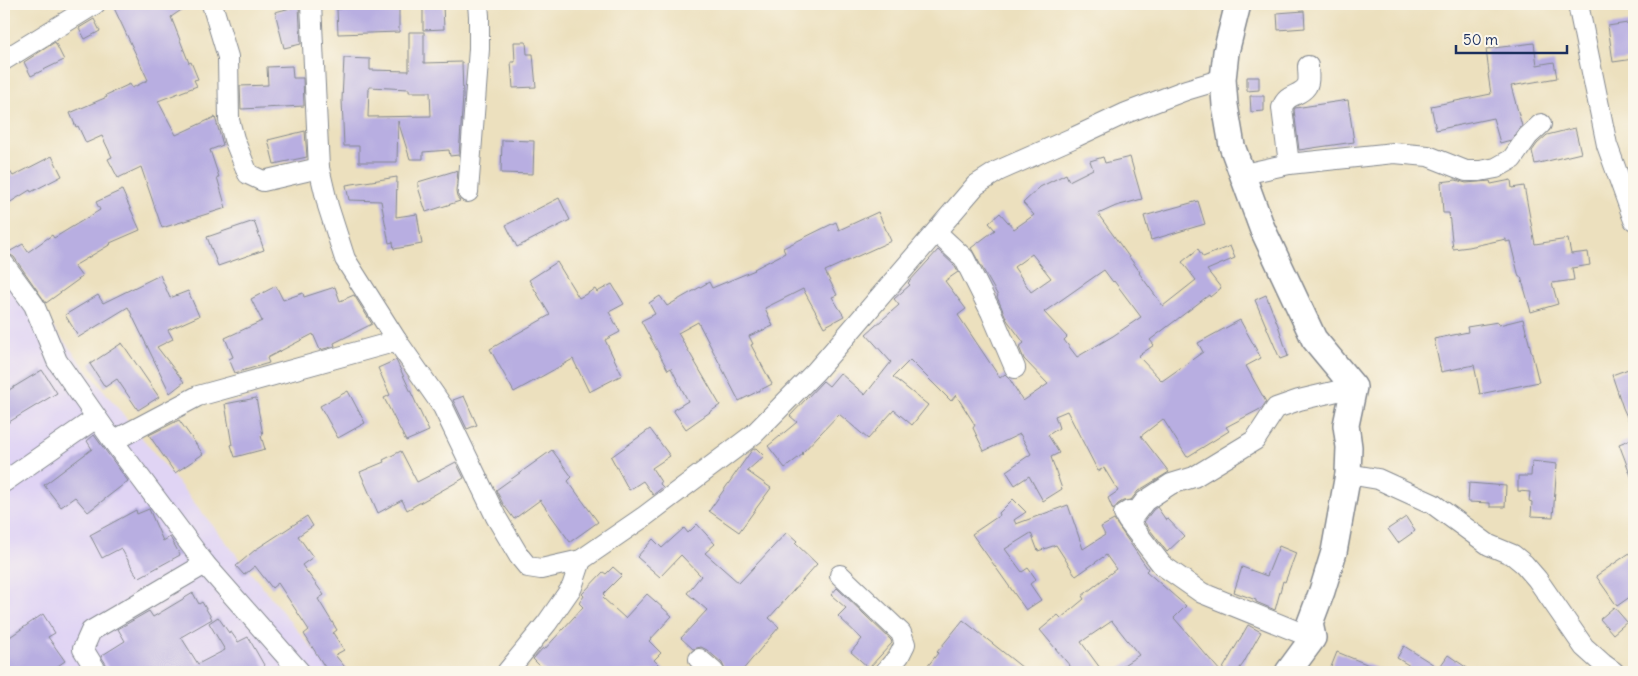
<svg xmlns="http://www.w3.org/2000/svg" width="1638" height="676" viewBox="0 0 1638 676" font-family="Delius,sans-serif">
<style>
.built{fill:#e0d4f4}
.building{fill:#b8aee1;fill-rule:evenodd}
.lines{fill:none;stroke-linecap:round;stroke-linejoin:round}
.minor-casing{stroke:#84888e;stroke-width:22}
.major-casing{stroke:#84888e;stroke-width:28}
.minor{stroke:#fff;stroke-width:20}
.major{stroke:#fff;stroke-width:25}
</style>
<rect width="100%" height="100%" fill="#fbf7ec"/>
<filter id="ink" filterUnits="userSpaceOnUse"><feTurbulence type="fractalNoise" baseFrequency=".02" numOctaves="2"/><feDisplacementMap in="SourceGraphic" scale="10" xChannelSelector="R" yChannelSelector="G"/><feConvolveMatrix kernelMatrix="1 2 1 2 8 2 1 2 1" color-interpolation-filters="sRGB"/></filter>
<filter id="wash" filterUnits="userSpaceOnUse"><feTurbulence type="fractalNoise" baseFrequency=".0096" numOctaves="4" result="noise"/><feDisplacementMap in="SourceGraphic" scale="20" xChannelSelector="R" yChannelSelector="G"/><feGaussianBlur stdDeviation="1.12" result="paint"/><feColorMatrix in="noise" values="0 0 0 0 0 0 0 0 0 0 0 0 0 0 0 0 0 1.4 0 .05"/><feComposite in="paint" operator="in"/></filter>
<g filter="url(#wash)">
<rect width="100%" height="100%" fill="#ece0be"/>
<path class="built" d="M4 267 331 672H4Z"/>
<g id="blocks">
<g class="building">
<path d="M123 4H190L171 17 189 63 191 62 198 79 194 80 197 86 158 101 176 135 215 117 223 145 210 150 219 177H217L226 208 162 228 141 167 118 178 108 159 112 157 102 136 86 143 78 126 76 127 70 113 107 97 106 95 130 84 132 88 148 80 114 8Z"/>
<path d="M341 4H399V32L338 34 337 9H341Z"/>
<path d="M423 4H443L444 29 423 30Z"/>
<path d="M299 6 301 44 284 48 275 12Z"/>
<path d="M1304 11 1305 28 1278 30 1277 13Z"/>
<path d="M94 19 100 31 85 39 79 28Z"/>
<path d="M1634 22V59L1613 62 1608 26Z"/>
<path d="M409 32H424V63L462 62 463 96 459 155 450 156 449 150 423 152V159H410L398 121 397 162H359V146H344L342 100 344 58 370 59V70L409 71ZM369 87 409 89V92H430L431 116 368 117Z"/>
<path d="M55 42 64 60 31 76 24 62Z"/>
<path d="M514 42H526L527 54H533L536 87 513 88 511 62H515Z"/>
<path d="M1534 43 1537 65 1554 62 1557 78 1511 86 1522 126 1511 140 1500 143 1493 118 1436 130 1431 106 1491 94 1488 74 1489 73 1486 49Z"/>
<path d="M292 66 293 78H303L304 106 241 109 240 86 268 85 267 67Z"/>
<path d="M1247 77H1259V90L1247 91Z"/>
<path d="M1250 96H1264V111L1251 112Z"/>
<path d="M1348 100 1354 142 1299 150 1294 110 1295 108Z"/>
<path d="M1575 128 1581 153 1535 164 1532 151 1537 144 1547 135Z"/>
<path d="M305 131 307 157 274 164 268 140Z"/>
<path d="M502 140 534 141 533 174 501 173Z"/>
<path d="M52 156 62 176 31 192 30 190 4 206V162L13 176Z"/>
<path d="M1103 157 1105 163 1130 157 1142 199 1116 206 1098 214 1140 272 1139 273 1163 306 1196 280 1182 262 1198 249 1203 257 1230 246 1235 258 1207 270 1221 288 1210 297 1209 295 1150 340 1154 345 1138 356 1162 381 1203 352 1198 343 1240 320 1261 358 1246 366 1266 402 1262 408 1226 427 1229 431 1187 457 1163 419 1141 436 1169 472 1138 491 1131 500 1123 501 1118 504 1113 510 1108 498 1118 491 1104 468 1098 471 1067 411 1055 416 1059 428 1048 435 1059 453 1051 457 1062 489 1043 501 1029 476 1015 485 1006 471 1031 454 1020 434 984 451 973 428 975 425 956 395 951 401 910 360 893 377 928 405 912 425 894 410 868 439 839 414 802 453 803 454 785 468 768 446 797 422 790 416 823 381 829 386 840 373 865 395 891 362 866 334 899 305 894 299 910 285 908 283 938 250 954 265 958 272 945 281 966 309 958 315 1000 378 1005 374 1009 378 1023 401 1048 384 1024 359 1019 347 1024 343 1007 320 997 297 998 296 971 248 995 230 989 223 1000 213 1014 229 1034 215 1023 203 1040 187 1066 174 1069 181 1093 169 1090 161ZM1032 254 1051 278 1031 292 1014 267ZM1104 270 1113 282 1114 281 1141 317 1113 336 1077 357 1064 340 1067 337 1044 312Z"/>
<path d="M458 170 456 192 457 197 460 201 426 212 418 187V182Z"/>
<path d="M397 177 396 217 417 214 422 244 394 249 393 242 389 243 381 201 349 200 346 185Z"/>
<path d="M1456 180 1466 183 1490 181 1491 184 1511 180 1512 188 1524 186 1535 244 1568 239 1571 254 1588 252 1590 265 1572 268 1574 280 1552 283 1558 304 1531 312 1521 277H1519L1510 241 1506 242V239L1469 247 1453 249 1449 213H1443L1441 182Z"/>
<path d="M122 190 140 230 110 243 111 244 74 266 82 277 46 303 14 257 7 253 23 244 28 252 52 235 54 238 100 210 96 202Z"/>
<path d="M559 198 570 220 517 247 506 225Z"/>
<path d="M1198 201 1205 224 1151 240 1144 216Z"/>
<path d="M878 212 891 241 825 271 837 295 832 297 844 316 824 327 803 289 765 308 773 326 749 336 753 344 751 345 772 384 739 401 698 322 678 333 720 405 686 429 673 410 688 401 671 368 668 370 641 321 655 314 649 303 660 296 667 306 709 282 712 288 755 270 754 269 785 253 783 248 836 222 839 230Z"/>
<path d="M254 221 264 250 218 266 207 237Z"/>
<path d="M557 262 579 298 595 289 597 292 612 284 624 304 609 312 620 332 605 340 622 375 589 392 573 359 514 392 490 349 550 315 529 280Z"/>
<path d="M160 275 170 298 188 291 199 316 168 330 173 339 157 347 184 382 170 393 128 307 79 337 65 315 98 295 103 303Z"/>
<path d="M276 286 283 300 303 293 304 297 335 287 340 301 354 295 372 324 334 343 335 346 320 350 313 334 267 358 269 363 235 373 229 359 233 357 225 338 262 321 251 299Z"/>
<path d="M1266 295 1279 328 1288 356 1280 359 1255 300Z"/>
<path d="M1523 319 1539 382 1480 394 1474 365 1441 372 1434 339 1468 332 1467 327 1498 322 1499 325Z"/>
<path d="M122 343 159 397 138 410 117 379 105 387 90 364Z"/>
<path d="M396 360 429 431 406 441 384 398 390 395 378 368Z"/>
<path d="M1634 367V432L1623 408 1612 375Z"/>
<path d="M42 370 57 393 4 425V393Z"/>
<path d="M348 391 365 423 338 438 320 406Z"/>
<path d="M464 396 477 425 467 429 453 400Z"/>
<path d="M256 398 263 435 261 436 265 449 235 457 231 445H232L225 404Z"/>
<path d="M179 420 203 454 175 473 149 435Z"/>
<path d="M650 429 670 456 652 468 661 482 660 484 663 487 653 495 643 481 629 490 611 457Z"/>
<path d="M94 435 128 481 88 512 75 497 61 507 44 485 92 449 87 441Z"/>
<path d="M1634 438V481H1633L1619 444Z"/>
<path d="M756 448 764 456 747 471 771 488 739 532 709 511 752 450Z"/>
<path d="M552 450 572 477 568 481 598 522 570 542 540 500 514 519 503 504 496 490Z"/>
<path d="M401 451 417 482 456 462 464 478 407 510 402 500 378 513 360 472 384 462 383 460Z"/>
<path d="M1532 461 1557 464 1553 517 1531 516 1532 502 1529 501 1530 492 1518 491V476H1531Z"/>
<path d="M1469 483 1506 486 1505 507H1490V503L1468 502Z"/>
<path d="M1013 499 1026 512 1014 520 1016 524 1068 505 1083 549 1105 535 1101 527 1114 520 1148 569 1146 571 1186 606 1174 618 1221 672 1248 625 1261 632 1243 664 1237 672H1113L1139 655 1112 621 1081 642 1103 672H1075L1040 630 1058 615 1061 618 1084 599 1082 596 1116 569 1106 555 1076 576 1056 545 1038 551 1031 533 1005 549 1022 572 1028 568 1036 579 1030 584 1041 600 1026 610 972 534 1000 515 999 513Z"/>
<path d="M1157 507 1166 520 1168 519 1184 536 1167 552 1144 522 1153 510Z"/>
<path d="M149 509 163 541 170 537 180 555 138 578 121 548 102 558 90 535 136 510 137 514Z"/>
<path d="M307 516 313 526 298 536 313 557 302 565 324 595 318 599 337 630 333 633 344 650 335 655 349 672H328L304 634 309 630 278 583 272 588 255 566 244 575 236 566 255 550Z"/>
<path d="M1406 517 1415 531 1398 543 1388 529Z"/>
<path d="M697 524 715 544 705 553 739 583 787 532 797 541 795 543 817 564 769 618 779 627 741 672H726L722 663 707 650 701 647 693 649 681 638 707 610 687 593 701 576 681 555 660 577 637 557 653 539 662 548 684 528 688 533Z"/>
<path d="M1279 546 1296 553 1285 582 1283 581 1275 610 1256 602V600L1234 592 1242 567 1267 576Z"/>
<path d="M1634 550V594L1617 606 1596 576Z"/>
<path d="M613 567 622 575 603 594 605 596 603 598 625 618 647 594 672 616 649 641 661 653 654 660 666 672H546L533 659 543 648 544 650 583 607 579 603 584 596 582 594 603 572 606 574Z"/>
<path d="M837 588 891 640 892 643 869 668 851 652 862 639 838 616 846 608 831 595Z"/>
<path d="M193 593 199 604 202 602 212 619 181 637 198 664 225 650 209 623 218 617 229 633 231 632 238 642 248 637 268 672H111L101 656 125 641 118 629 149 611 153 617Z"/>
<path d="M1614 607 1627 622 1613 634 1600 619Z"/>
<path d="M43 614 55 633 48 637 65 661 49 672H4V641Z"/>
<path d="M963 620 1028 672H923L938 653 937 652Z"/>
<path d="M1404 646 1439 668 1448 655 1473 672H1415L1409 668 1410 666 1397 658Z"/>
<path d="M1337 652 1386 672H1329Z"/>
</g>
</g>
</g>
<g filter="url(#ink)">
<use href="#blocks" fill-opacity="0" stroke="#84888e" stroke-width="1"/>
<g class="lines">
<defs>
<g id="minor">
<path d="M212 4 228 57 229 120 234 139 248 174 263 181 319 168"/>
<path d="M311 4 319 168 328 206 345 259 397 341 443 407 496 517 519 556 528 567 541 569 581 560 645 516 754 434 816 371 976 185 998 171 1075 137 1126 113 1186 90 1223 79"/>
<path d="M1578 4 1607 145 1634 220"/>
<path d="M4 60 95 4"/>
<path d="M1289 164 1282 108C1287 93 1299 97 1306 87 1310 82 1308 72 1308 66"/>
<path d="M1244 174 1289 164 1394 153 1428 156 1466 171H1480L1496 168 1512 159 1528 136 1541 124"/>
<path d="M468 192 479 49V16L478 4"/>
<path d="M936 232 964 258 991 312 1015 368"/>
<path d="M4 264 34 305 57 361 113 441 205 564 300 672"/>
<path d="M113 441 198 396 397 341"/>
<path d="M1348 474 1378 479 1433 504 1489 545 1513 555 1524 564 1537 579 1584 647 1603 664 1614 672"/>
<path d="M4 482 96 418"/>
<path d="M840 575 901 633 905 644 899 656 885 672"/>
<path d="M1313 638 1202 593 1162 565 1128 521 1124 514 1129 511 1132 518 1145 501 1171 484 1194 477 1255 440 1276 408 1299 400 1354 387"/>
<path d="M699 659 714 672"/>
<path d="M97 672 83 649 91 631 205 564"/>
<path d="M507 672 547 623 572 587 581 560"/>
</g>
<path id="major" d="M1238 4 1226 52 1223 79 1225 105 1232 146 1262 228 1314 339 1354 387 1346 425 1349 447 1348 474 1334 552 1322 591 1310 623 1313 638 1288 672"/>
</defs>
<use href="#minor" class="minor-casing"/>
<use href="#major" class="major-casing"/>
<use href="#minor" class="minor"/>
<use href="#major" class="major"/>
</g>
</g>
<rect width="1638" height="676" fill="none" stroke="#fbf7ec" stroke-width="20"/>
<path d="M1456 45v8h111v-8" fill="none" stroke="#1b2f5e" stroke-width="2.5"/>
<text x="1463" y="45" font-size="15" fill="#1b2f5e" stroke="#fbf7ec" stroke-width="4" paint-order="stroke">50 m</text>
</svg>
